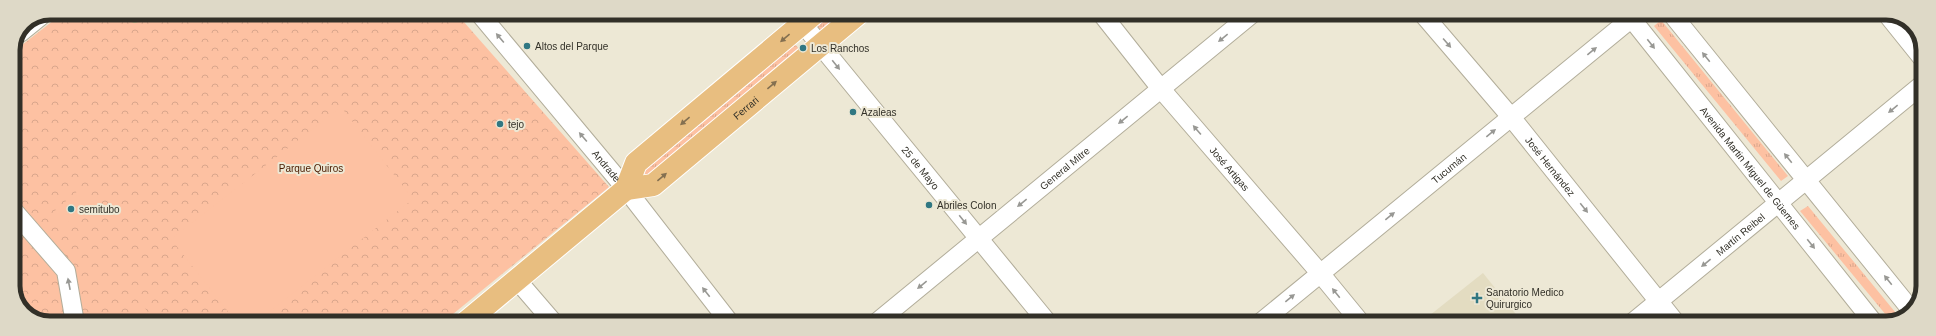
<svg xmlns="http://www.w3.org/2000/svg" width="1936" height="336" viewBox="0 0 1936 336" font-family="Arial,sans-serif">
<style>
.built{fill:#e3dcc1}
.grass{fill:url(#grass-tufts)}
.park{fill:url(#park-crowns)}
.garden{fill:#fdc1a2}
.water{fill:url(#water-waves)}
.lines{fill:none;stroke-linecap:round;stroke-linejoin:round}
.minor-casing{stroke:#b2ad9a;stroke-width:20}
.major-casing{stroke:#fff;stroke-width:24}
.minor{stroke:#fff;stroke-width:18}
.major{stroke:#e8be80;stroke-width:22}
.oneway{fill:#989894}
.oneway2{fill:#847050}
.poi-dot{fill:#307782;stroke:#ede8d5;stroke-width:1.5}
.labels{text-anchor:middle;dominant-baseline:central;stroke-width:4;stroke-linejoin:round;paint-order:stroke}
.poi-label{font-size:10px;fill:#323028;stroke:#ede8d5;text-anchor:start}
.street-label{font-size:10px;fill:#323028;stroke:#ede8d5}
.park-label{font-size:10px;fill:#4a1c00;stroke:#ede8d5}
.rim{fill:none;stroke:#323028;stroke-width:5}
</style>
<defs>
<pattern id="grass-tufts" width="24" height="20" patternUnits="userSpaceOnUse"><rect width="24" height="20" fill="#fdc1a2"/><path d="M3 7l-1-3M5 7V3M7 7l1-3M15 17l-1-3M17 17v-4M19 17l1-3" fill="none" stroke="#d9a68c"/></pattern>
<pattern id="park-crowns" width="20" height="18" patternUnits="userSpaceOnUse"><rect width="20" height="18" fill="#fdc1a2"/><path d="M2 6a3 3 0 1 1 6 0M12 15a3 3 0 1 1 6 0" fill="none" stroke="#d9a68c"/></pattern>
<pattern id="water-waves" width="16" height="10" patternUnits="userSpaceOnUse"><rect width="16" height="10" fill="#9cd091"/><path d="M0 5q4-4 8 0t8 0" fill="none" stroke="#80a976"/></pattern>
</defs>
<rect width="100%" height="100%" fill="#ede8d5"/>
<path class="built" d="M1483 273 1523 323H1420Z"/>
<g class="grass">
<path d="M826 13H845L821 33 813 23Z"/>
<path d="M1661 20 1788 176 1781 181 1654 26Z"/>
<path d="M793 42 801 51 639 185 631 175Z"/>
<path d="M1808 206 1900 318 1891 321 1800 211Z"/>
</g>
<path class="park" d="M63 13H456L609 187 442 323H45L24 312 13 291V52Z"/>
<g class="garden">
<path d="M341 107 413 199 255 323H237L171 239Z"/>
<path d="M80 189 91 202 62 228 50 215Z"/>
<path d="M144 307 156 323H123Z"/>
</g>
<path class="water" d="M121 13H150C143 25 127 26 121 13Z"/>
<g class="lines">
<defs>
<g id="minor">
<path id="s1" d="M479 13 626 189 730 323"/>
<path id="s2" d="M794 13 1048 323"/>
<path id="s3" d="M1101 13 1161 89 1320 273 1361 323"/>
<path id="s4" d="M1422 13 1511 117 1676 323"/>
<path id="s5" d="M1627 13 1874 323"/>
<path d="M1671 13 1912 311"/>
<path d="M1886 13 1923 59"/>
<path d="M20 33 41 16"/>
<path d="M13 210 66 271 75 323"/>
<path d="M517 280 554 323"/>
<path id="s6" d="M876 323 1253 13"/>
<path id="s7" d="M1260 323 1638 13"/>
<path id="s8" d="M1632 323 1923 84"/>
</g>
<g id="major">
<path id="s9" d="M626 189 653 185 859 13"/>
<path d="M465 323 626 189 636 163 815 13"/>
</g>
</defs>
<use href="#minor" class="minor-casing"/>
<use href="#major" class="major-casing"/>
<use href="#minor" class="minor"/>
<use href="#major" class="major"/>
</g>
<defs><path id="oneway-solid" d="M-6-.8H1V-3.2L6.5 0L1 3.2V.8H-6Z"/></defs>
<g class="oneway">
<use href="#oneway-solid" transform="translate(500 38) rotate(-130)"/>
<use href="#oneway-solid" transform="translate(1223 38) rotate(141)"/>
<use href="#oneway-solid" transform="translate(1447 43) rotate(49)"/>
<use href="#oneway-solid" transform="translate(1651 44) rotate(52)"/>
<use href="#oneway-solid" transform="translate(1592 51) rotate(-39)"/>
<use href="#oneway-solid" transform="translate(1706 57) rotate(-129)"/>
<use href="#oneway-solid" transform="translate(836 65) rotate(51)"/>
<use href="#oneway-solid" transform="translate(1893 109) rotate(141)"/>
<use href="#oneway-solid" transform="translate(1123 120) rotate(141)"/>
<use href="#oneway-solid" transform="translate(1197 130) rotate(-131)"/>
<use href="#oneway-solid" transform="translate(1491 133) rotate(-39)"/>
<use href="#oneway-solid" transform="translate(583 137) rotate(-130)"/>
<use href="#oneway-solid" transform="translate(1788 158) rotate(-129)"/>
<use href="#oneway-solid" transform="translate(1022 203) rotate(141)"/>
<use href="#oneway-solid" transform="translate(1584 208) rotate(51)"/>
<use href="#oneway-solid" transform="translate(1390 216) rotate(-39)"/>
<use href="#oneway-solid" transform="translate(963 220) rotate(51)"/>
<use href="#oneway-solid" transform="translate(1811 244) rotate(51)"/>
<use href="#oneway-solid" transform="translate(1706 263) rotate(141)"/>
<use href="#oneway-solid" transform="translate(1888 280) rotate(-129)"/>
<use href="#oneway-solid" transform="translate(69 284) rotate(-101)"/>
<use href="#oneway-solid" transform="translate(922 285) rotate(141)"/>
<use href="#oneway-solid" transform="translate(706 292) rotate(-128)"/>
<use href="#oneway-solid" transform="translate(1336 293) rotate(-129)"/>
<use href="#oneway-solid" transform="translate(1290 298) rotate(-39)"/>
</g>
<g class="oneway2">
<use href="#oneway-solid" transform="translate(785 38) rotate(140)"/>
<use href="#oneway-solid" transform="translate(772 85) rotate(-40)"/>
<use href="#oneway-solid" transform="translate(685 121) rotate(140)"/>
<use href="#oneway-solid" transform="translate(662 177) rotate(-40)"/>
</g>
<g class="poi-dot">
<circle cx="527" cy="46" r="4"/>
<circle cx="803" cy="48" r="4"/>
<circle cx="853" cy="112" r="4"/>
<circle cx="500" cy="124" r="4"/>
<circle cx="929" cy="205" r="4"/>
<circle cx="71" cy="209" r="4"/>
<path d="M1475 292h4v4h4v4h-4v4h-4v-4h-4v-4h4z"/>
</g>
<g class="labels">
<g class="poi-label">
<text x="535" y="46">Altos del Parque</text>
<text x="811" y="48">Los Ranchos</text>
<text x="861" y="112">Azaleas</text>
<text x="508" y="124">tejo</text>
<text x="937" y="205">Abriles Colon</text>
<text x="79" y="209">semitubo</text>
<text x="1486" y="292">Sanatorio Medico<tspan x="1486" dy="12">Quirurgico</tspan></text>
</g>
<g class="street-label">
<text stroke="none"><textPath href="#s9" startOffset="148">Ferrari</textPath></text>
<text stroke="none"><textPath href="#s1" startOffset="199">Andrade</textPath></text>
<text stroke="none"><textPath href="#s4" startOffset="200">José Hernández</textPath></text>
<text stroke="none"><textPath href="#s2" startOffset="200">25 de Mayo</textPath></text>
<text stroke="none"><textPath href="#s6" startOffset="244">General Mitre</textPath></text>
<text stroke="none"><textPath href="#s7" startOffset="244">Tucumán</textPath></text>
<text stroke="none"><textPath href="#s5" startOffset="198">Avenida Martin Miguel de Güemes</textPath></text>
<text stroke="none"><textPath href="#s3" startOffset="202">José Artigas</textPath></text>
<text stroke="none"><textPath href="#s8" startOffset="140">Martín Reibel</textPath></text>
</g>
<g class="park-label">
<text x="311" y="168">Parque Quiros</text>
</g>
</g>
<path d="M0 0H1936V336H0ZM50 20H1886A30 30 0 0 1 1916 50V286A30 30 0 0 1 1886 316H50A30 30 0 0 1 20 286V50A30 30 0 0 1 50 20Z" fill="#ded9c7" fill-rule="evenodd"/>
<path class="rim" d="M50 20H1886A30 30 0 0 1 1916 50V286A30 30 0 0 1 1886 316H50A30 30 0 0 1 20 286V50A30 30 0 0 1 50 20Z"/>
</svg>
